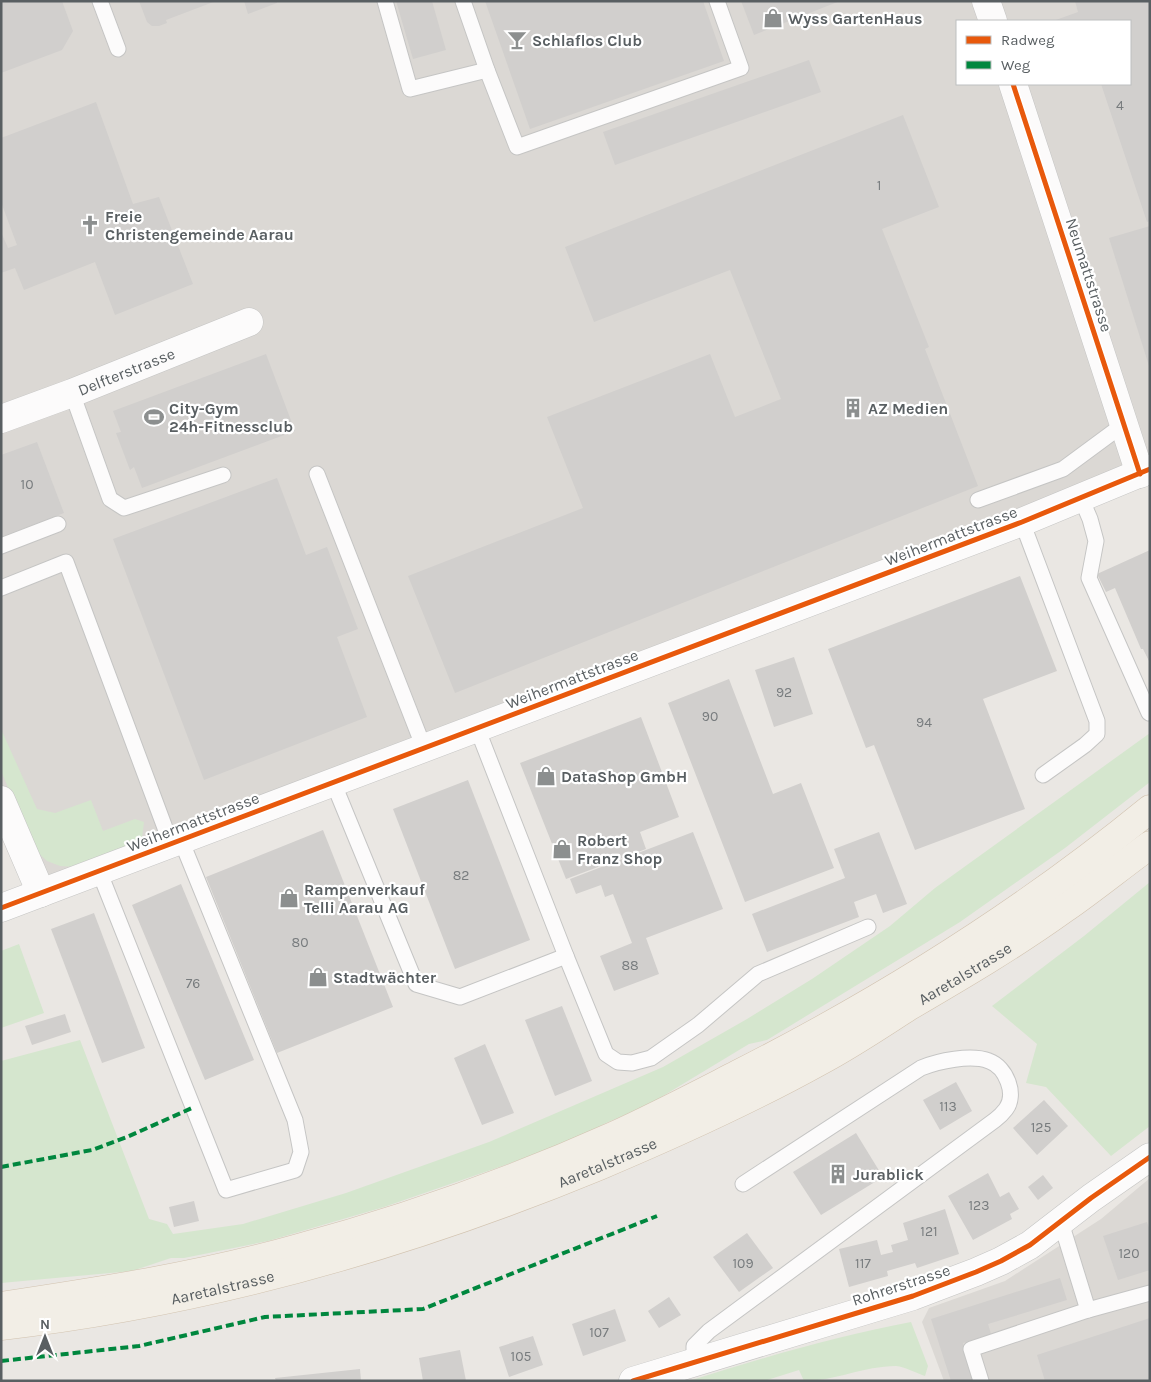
<svg xmlns="http://www.w3.org/2000/svg" width="1151" height="1382" viewBox="0 0 1151 1382" font-family="Karla,sans-serif">
<style>
.industrial{fill:#dbd8d4;fill-rule:evenodd}
.green{fill:#d5e6ce}
.building{fill:#d1cfcd}
.lines{fill:none;stroke-linecap:round;stroke-linejoin:round}
.service-casing{stroke:#c5c5c4;stroke-width:17}
.minor-casing{stroke:#c5c5c4;stroke-width:29}
.tertiary-casing{stroke:#c5c5c4;stroke-width:29}
.primary-casing{stroke:#d2c3b0;stroke-width:29}
.service{stroke:#fcfbfb;stroke-width:15}
.minor{stroke:#fcfbfb;stroke-width:28}
.tertiary{stroke:#fcfbfb;stroke-width:28}
.primary{stroke:#f2eee6;stroke-width:28}
.quiet{stroke:#00873e;stroke-width:4;stroke-dasharray:8 4;stroke-linecap:butt}
.cycleway-casing{stroke:#fff;stroke-width:8}
.cycleway{stroke:#e8590c;stroke-width:5}
.labels{text-anchor:middle;dominant-baseline:central;stroke-width:4.5;stroke-linejoin:round;paint-order:stroke}
.number-label{font-size:14px;fill:#787c7e}
.poi-label{font-size:16px;font-weight:bold;fill:#595f62;stroke:#fff;text-anchor:start}
.street-label{font-size:16px;fill:#595f62;stroke:#fff}
</style>
<rect width="100%" height="100%" fill="#eae7e3"/>
<g class="industrial">
<path d="M1 1H1150V469L41 893 1 800ZM957 21H1130V84H957Z"/>
<path d="M1150 1178V1381H944L922 1322 929 1308 1005 1281 1101 1219Z"/>
</g>
<g class="green">
<path d="M1 729 37 809 55 813 91 800 103 831 135 819 144 822 142 838 138 844 77 867 60 866 47 861 35 850 1 771Z"/>
<path d="M1150 733V782L1065 848 960 922 767 1040 749 1044 648 1105 606 1123 578 1138 508 1164 384 1207 268 1241 184 1258H171L132 1271 1 1283V1061L80 1040 149 1219 167 1224 173 1234 243 1224 346 1193 489 1142 663 1067 747 1019 812 979 890 926 935 888Z"/>
<path d="M1150 882V1126L1111 1156 1046 1087 1026 1083 1037 1044 992 1006 1084 936Z"/>
<path d="M19 944 44 1013 1 1028V951Z"/>
<path d="M911 1322 928 1366 925 1376C916 1373 905 1367 896 1366 864 1366 835 1381 804 1381L799 1370 764 1381H689C762 1358 836 1336 911 1322Z"/>
</g>
<g class="building">
<path d="M1 1H62L73 31 62 50 1 73Z"/>
<path d="M139 1H216L166 20 167 23 159 26H152L147 22Z"/>
<path d="M244 1H277V3L248 14Z"/>
<path d="M396 1H432L446 50 413 59Z"/>
<path d="M485 1H703L724 61 530 129Z"/>
<path d="M741 1H840L754 35Z"/>
<path d="M1075 1H1150V221L1147 222 1101 84H1130V21H1053L1078 12Z"/>
<path d="M809 60 821 92 615 165 603 132Z"/>
<path d="M96 102 133 204 159 197 193 284 115 315 95 262 24 290 15 268 1 273V232L8 248 17 245 1 202V138Z"/>
<path d="M903 115 939 207 882 229 929 347 925 349 978 486 455 693 408 576 583 508 547 417 710 354 735 417 781 399 730 270 594 322 565 247Z"/>
<path d="M1150 226V366H1149L1109 238Z"/>
<path d="M266 354 295 431 142 488 134 467 130 470 116 433 121 432 113 411Z"/>
<path d="M37 442 64 513 1 537V455Z"/>
<path d="M277 478 306 555 327 547 358 629 337 637 367 717 204 780 113 539Z"/>
<path d="M1150 550V663L1143 649H1141L1115 588 1106 592 1097 574Z"/>
<path d="M1020 576 1057 671 983 699 1025 809 915 850 874 745 866 748 828 649Z"/>
<path d="M794 657 813 714 774 727 755 670Z"/>
<path d="M729 679 773 794 801 783 834 868 745 902 668 703Z"/>
<path d="M641 717 679 817 640 832 646 849 566 879 520 763Z"/>
<path d="M468 780 530 940 455 969 393 809Z"/>
<path d="M323 830 393 1007 277 1053 206 877Z"/>
<path d="M693 832 723 909 646 938 659 974 614 991 600 956 632 943 613 894 605 897 601 885 576 894 570 879Z"/>
<path d="M879 832 907 904 883 913 876 894 854 902 859 917 767 952 752 914 845 878 834 849Z"/>
<path d="M181 884 254 1060 205 1080 132 905Z"/>
<path d="M94 913 145 1048 102 1063 51 929Z"/>
<path d="M562 1006 592 1081 555 1096 525 1020Z"/>
<path d="M65 1014 71 1032 32 1045 25 1026Z"/>
<path d="M485 1044 514 1113 482 1125 454 1058Z"/>
<path d="M956 1082 972 1111 940 1130 923 1100Z"/>
<path d="M1044 1100 1068 1126 1037 1155 1013 1128Z"/>
<path d="M856 1133 883 1177 821 1215 793 1172Z"/>
<path d="M988 1173 1000 1197 1009 1192 1019 1209 1010 1214 1012 1219 973 1240 948 1196Z"/>
<path d="M1043 1175 1053 1188 1038 1200 1028 1187Z"/>
<path d="M194 1201 199 1221 174 1227 169 1207Z"/>
<path d="M945 1209 959 1254 917 1268 915 1263 887 1271 888 1276 849 1287 839 1249 877 1240 881 1255 893 1252 891 1245 908 1240 903 1223Z"/>
<path d="M1147 1222 1150 1231V1270L1118 1280 1103 1236Z"/>
<path d="M747 1233 773 1268 739 1292 713 1257Z"/>
<path d="M1060 1278 1067 1300 988 1324 991 1334 963 1343 973 1381H951L931 1319Z"/>
<path d="M669 1297 681 1315 659 1328 648 1311Z"/>
<path d="M615 1309 626 1341 583 1356 572 1324Z"/>
<path d="M1150 1318V1381H1045L1037 1355Z"/>
<path d="M533 1336 543 1365 509 1377 499 1347Z"/>
<path d="M460 1350 466 1381H423L419 1358Z"/>
<path d="M360 1369 361 1381H276L275 1378Z"/>
</g>
<g class="lines">
<defs>
<g id="service">
<path d="M100 1 118 49"/>
<path d="M385 1 410 89 487 70"/>
<path d="M463 1 487 70 517 147 741 68 717 1"/>
<path d="M72 393 110 499 124 508 223 475"/>
<path d="M317 474 424 748"/>
<path d="M1081 498 1090 519 1096 541 1089 578 1149 713"/>
<path d="M978 500 1063 469 1124 424"/>
<path d="M1022 522 1097 721V734L1085 745 1043 775"/>
<path d="M1 546 58 524"/>
<path d="M1 588 66 562 171 844"/>
<path d="M333 782 416 984 460 997 566 956 477 728"/>
<path d="M99 871 226 1190 295 1170 301 1152 295 1120 181 840"/>
<path d="M566 956 606 1054 618 1062 632 1063 651 1058 698 1025 758 974 868 927"/>
<path d="M1059 1223 1063 1229 1088 1310"/>
<path d="M694 1363V1346L709 1331 995 1120C999 1117 1003 1113 1006 1109 1017 1094 1006 1067 989 1061 971 1054 938 1061 921 1068L743 1184"/>
<path d="M981 1381 971 1349 1088 1310 1150 1293"/>
</g>
<g id="minor">
<path d="M986 1 993 21"/>
<path d="M1013 84 1140 474"/>
<path id="s1" d="M1 419 72 393 249 322"/>
<path d="M1 800 41 893"/>
<path d="M1 908 1022 522 1150 469"/>
</g>
<path id="tertiary" d="M633 1381 913 1296 976 1272 1001 1261 1030 1245 1091 1198 1150 1157"/>
<g id="primary">
<path d="M1 1306C100 1291 199 1276 295 1249 403 1220 510 1182 613 1136 655 1117 697 1095 738 1074 884 1000 1023 913 1150 809"/>
<path id="s2" d="M1 1326C207 1302 408 1245 599 1166 675 1134 750 1100 822 1060 852 1044 880 1025 908 1007 961 976 1014 945 1064 909 1093 889 1121 866 1150 845"/>
</g>
</defs>
<use href="#service" class="service-casing"/>
<use href="#minor" class="minor-casing"/>
<use href="#tertiary" class="tertiary-casing"/>
<use href="#primary" class="primary-casing"/>
<use href="#service" class="service"/>
<use href="#minor" class="minor"/>
<use href="#tertiary" class="tertiary"/>
<use href="#primary" class="primary"/>
<g class="quiet">
<path d="M1 1167 92 1150 127 1137 192 1108"/>
<path d="M1 1361 139 1346 265 1317 423 1309 657 1216"/>
</g>
<defs>
<g id="cycleway">
<path d="M1013 84 1140 474"/>
<path d="M1 908 1022 522 1150 469"/>
<path d="M633 1381 913 1296 976 1272 1001 1261 1030 1245 1091 1198 1150 1157"/>
</g>
</defs>
<use href="#cycleway" class="cycleway-casing"/>
<use href="#cycleway" class="cycleway"/>
</g>
<defs>
<symbol id="shop-bare" viewBox="-9 -9 18 18"><path d="M-5-2.5h2.3a2.7 3.5 0 0 1 5.4 0H5L5.5 6h-11ZM-1.5-2.5h3a1.5 2.3 0 0 0-3 0Z" fill="#8c8f8f" stroke="#fff" stroke-width="2.5" paint-order="stroke"/></symbol>
<symbol id="bar-bare" viewBox="-9 -9 18 18"><path d="M-6-5H6L.8 .8V4.5H3.5V6h-7V4.5H-.8V.8Z" fill="#8c8f8f" stroke="#fff" stroke-width="2.5" paint-order="stroke"/></symbol>
<symbol id="church-bare" viewBox="-9 -9 18 18"><path d="M-1.2-6h2.4v3.5h3.3v2.4h-3.3V6h-2.4V-.1h-3.3v-2.4h3.3Z" fill="#8c8f8f" stroke="#fff" stroke-width="2.5" paint-order="stroke"/></symbol>
<symbol id="building-bare" viewBox="-9 -9 18 18"><path d="M-4-6H4V6H1V3H-1V6H-4ZM-2.5-4.3h1.7v1.8h-1.7ZM.8-4.3h1.7v1.8H.8ZM-2.5-1h1.7V.8h-1.7ZM.8-1h1.7V.8H.8Z" fill="#8c8f8f" stroke="#fff" stroke-width="2.5" paint-order="stroke"/></symbol>
<symbol id="stadium-bare" viewBox="-9 -9 18 18"><path d="M0-5a6.5 5 0 1 0 0 10a6.5 5 0 1 0 0-10ZM-3.5-1.8h7v3.6h-7Z" fill="#8c8f8f" stroke="#fff" stroke-width="2.5" paint-order="stroke"/></symbol>
</defs>
<g fill-rule="evenodd">
<use href="#shop-bare" x="759" y="4" width="28" height="28"/>
<use href="#bar-bare" x="503" y="26" width="28" height="28"/>
<use href="#church-bare" x="76" y="211" width="28" height="28"/>
<use href="#building-bare" x="839" y="394" width="28" height="28"/>
<use href="#stadium-bare" x="140" y="403" width="28" height="28"/>
<use href="#shop-bare" x="532" y="762" width="28" height="28"/>
<use href="#shop-bare" x="548" y="835" width="28" height="28"/>
<use href="#shop-bare" x="275" y="884" width="28" height="28"/>
<use href="#shop-bare" x="304" y="963" width="28" height="28"/>
<use href="#building-bare" x="824" y="1160" width="28" height="28"/>
</g>
<g class="labels">
<g class="number-label">
<text x="1120" y="105">4</text>
<text x="879" y="185">1</text>
<text x="27" y="484">10</text>
<text x="784" y="692">92</text>
<text x="710" y="716">90</text>
<text x="924" y="722">94</text>
<text x="461" y="875">82</text>
<text x="300" y="942">80</text>
<text x="630" y="965">88</text>
<text x="193" y="983">76</text>
<text x="948" y="1106">113</text>
<text x="1041" y="1127">125</text>
<text x="979" y="1205">123</text>
<text x="929" y="1231">121</text>
<text x="1129" y="1253">120</text>
<text x="743" y="1263">109</text>
<text x="863" y="1263">117</text>
<text x="599" y="1332">107</text>
<text x="521" y="1356">105</text>
</g>
<g class="poi-label">
<text x="788" y="18">Wyss GartenHaus</text>
<text x="532" y="40">Schlaflos Club</text>
<text x="105" y="216">Freie<tspan x="105" dy="18">Christengemeinde Aarau</tspan></text>
<text x="169" y="408">City-Gym<tspan x="169" dy="18">24h-Fitnessclub</tspan></text>
<text x="868" y="408">AZ Medien</text>
<text x="561" y="776">DataShop GmbH</text>
<text x="577" y="840">Robert<tspan x="577" dy="18">Franz Shop</tspan></text>
<text x="304" y="889">Rampenverkauf<tspan x="304" dy="18">Telli Aarau AG</tspan></text>
<text x="333" y="977">Stadtwächter</text>
<text x="853" y="1174">Jurablick</text>
</g>
<g class="street-label">
<text transform="translate(1089 275) rotate(72)">Neumattstrasse</text>
<text stroke="none"><textPath href="#s1" startOffset="134">Delfterstrasse</textPath></text>
<text transform="translate(951 536) rotate(-21)">Weihermattstrasse</text>
<text transform="translate(572 679) rotate(-21)">Weihermattstrasse</text>
<text transform="translate(193 822) rotate(-21)">Weihermattstrasse</text>
<text stroke="none"><textPath href="#s2" startOffset="1035">Aaretalstrasse</textPath></text>
<text stroke="none"><textPath href="#s2" startOffset="630">Aaretalstrasse</textPath></text>
<text transform="translate(901 1285) rotate(-18)">Rohrerstrasse</text>
<text stroke="none"><textPath href="#s2" startOffset="225">Aaretalstrasse</textPath></text>
</g>
</g>
<rect width="1151" height="1382" fill="none" stroke="#595f62" stroke-width="5"/>
<rect x="956" y="20" width="175" height="65" fill="#ffffff" stroke="#bdbfc0"/>
<rect x="966" y="36" width="25" height="8" fill="#e8590c" stroke="#bdbfc0"/>
<text x="1001" y="45" font-size="15" fill="#595f62">Radweg</text>
<rect x="966" y="61" width="25" height="8" fill="#00873e" stroke="#bdbfc0"/>
<text x="1001" y="70" font-size="15" fill="#595f62">Weg</text>
<g transform="translate(45 1337)" stroke="#ffffff" stroke-width="4" paint-order="stroke">
<path d="M0-4L9 19L0 12L-9 19Z" fill="#595f62"/>
<text y="-8" font-size="14" font-weight="bold" text-anchor="middle" fill="#595f62">N</text>
</g>
</svg>
